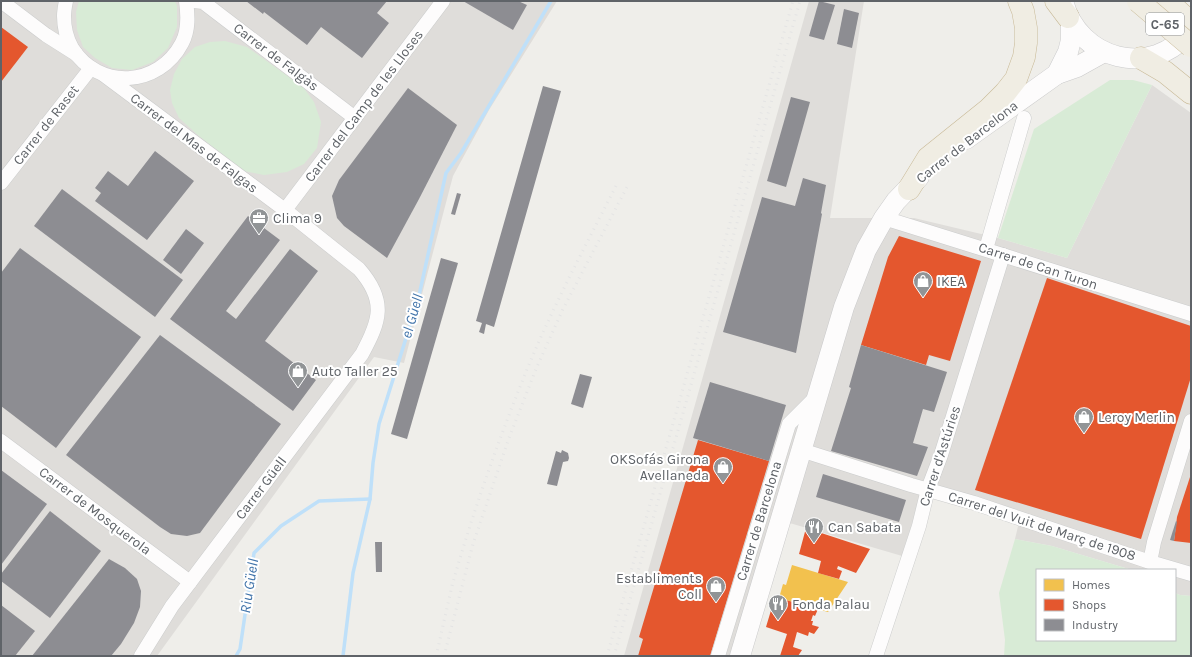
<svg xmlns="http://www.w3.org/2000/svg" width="1192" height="657" viewBox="0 0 1192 657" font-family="Karla,sans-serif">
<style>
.industrial{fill:#dfddda}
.green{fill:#d8ebd6}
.homes{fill:#f2c14e}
.shops{fill:#e4572e}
.industry{fill:#8d8d92}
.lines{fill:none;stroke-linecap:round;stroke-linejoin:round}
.stream{stroke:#bfe0f9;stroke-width:3.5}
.street-casing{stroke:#cbcccc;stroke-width:15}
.secondary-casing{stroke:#cacacb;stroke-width:21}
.highway-casing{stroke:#c8b996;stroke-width:23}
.street{stroke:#fdfcfc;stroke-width:14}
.secondary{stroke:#fdfcfc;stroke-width:20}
.highway{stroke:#f0ede3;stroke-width:22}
.rail{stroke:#e4e4e4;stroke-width:3;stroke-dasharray:1 5;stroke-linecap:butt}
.highway-bridge-casing{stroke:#c8b996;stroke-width:23;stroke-linecap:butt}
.highway-bridge{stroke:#f0ede3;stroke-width:22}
.labels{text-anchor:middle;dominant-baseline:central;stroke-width:4;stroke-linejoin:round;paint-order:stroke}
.shield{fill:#fff;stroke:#8f9295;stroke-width:1}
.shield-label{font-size:13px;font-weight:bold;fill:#5f6368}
.street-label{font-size:14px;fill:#5f6368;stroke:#fff}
.poi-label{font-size:14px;fill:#5f6368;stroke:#fff;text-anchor:start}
.water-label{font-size:15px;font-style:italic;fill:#4174aa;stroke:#fff}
</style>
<rect width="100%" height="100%" fill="#efeeea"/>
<g class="industrial">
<path d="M1 1H557L489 110 453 176 404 363 374 357 157 656H1Z"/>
<path d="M809 1H864L830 218H914L998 238 1067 258 1152 85 1191 113V596L1180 595 1175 593V570H1132L1052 546 1015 539 1020 518 931 490 909 558 776 519 736 656H624Z"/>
</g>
<g class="green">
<path d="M79 1H175L177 6V27L168 48 153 62 132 70 112 68 95 58 83 47 77 30 76 12Z"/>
<path d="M225 41 247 47 303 87 314 102 321 122 317 148 304 164 287 172 264 175 244 171 199 136 179 118 172 103 170 90 174 74 182 59 195 47 210 42Z"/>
<path d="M1110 80H1133L1152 85 1067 258 998 238 1034 129Z"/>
<path d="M1015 539 1052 546 1132 570H1037V640H1175V593L1180 595 1191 596V656H1004L1005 640 999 593Z"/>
</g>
<path class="homes" d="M792 565 848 582 828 612 779 598 783 584 786 585Z"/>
<g class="shops">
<path d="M1 27 28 47 1 82Z"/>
<path d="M899 236 981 261 950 361 929 355 926 365 861 345 888 257Z"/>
<path d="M1047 278 1191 326V377L1141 539 975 490Z"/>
<path d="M698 440 769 461 710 656H638L643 639 639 637Z"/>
<path d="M1191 474V543L1174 541 1177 517Z"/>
<path d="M806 528 870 549 856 573 838 566 837 569 842 571 839 579 818 573 821 561 799 554Z"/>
<path d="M775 597 818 609 815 616 813 615 811 621H813L812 625 819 627 814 634 809 632 808 636 797 632 793 647 802 650 798 656H780L787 634 766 627Z"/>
</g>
<g class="industry">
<path d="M246 1H387L377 13 389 23 362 58 321 27 307 45 264 12 263 14Z"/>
<path d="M463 1H518L527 5 513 30Z"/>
<path d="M819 1 835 5 824 40 809 36Z"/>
<path d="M844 9 859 13 852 48 837 44Z"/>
<path d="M543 86 561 91 494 327 486 324 484 334 479 332 482 323 476 321Z"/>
<path d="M408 88 457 125 419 199 387 258 344 226 337 218 332 196 339 180Z"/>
<path d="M791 97 810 102 786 187 767 181Z"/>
<path d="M155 151 194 181 147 240 95 201 101 193 95 188 108 171 128 186Z"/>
<path d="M803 178 826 185 821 213 822 214 796 353 723 332 762 197 795 206Z"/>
<path d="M62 189 183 280 155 317 34 226Z"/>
<path d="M457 193 461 194 455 215 451 214Z"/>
<path d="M248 216 280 240 226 311 236 319 290 249 318 271 265 341 316 380 293 411 170 319Z"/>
<path d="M186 229 204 243 181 274 163 260Z"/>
<path d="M20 248 141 337 56 448 1 406V273Z"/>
<path d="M441 258 458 263 407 439 391 434Z"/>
<path d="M160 335 281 424 200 533 187 536 171 534 160 527 66 455Z"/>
<path d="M861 345 947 372 934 412 923 409 913 443 928 447 917 476 831 451 851 388 849 387Z"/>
<path d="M580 374 592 377 583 408 571 404Z"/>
<path d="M710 382 786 405 769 461 693 438Z"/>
<path d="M562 450 568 453 569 458 568 461 563 462 557 486 547 484 556 451 561 453Z"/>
<path d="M1 470 47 504 1 565Z"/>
<path d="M823 474 906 500 899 522 816 497Z"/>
<path d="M50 511 101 551 50 618 1 581V574Z"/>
<path d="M1176 521 1177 522 1174 541 1170 540Z"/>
<path d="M375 542H382V572H376Z"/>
<path d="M109 559 125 568 137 579 141 591 140 607 134 623 121 644 111 656H32Z"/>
<path d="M1 605 35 631 15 656H1Z"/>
</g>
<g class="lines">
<g class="stream">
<path d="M236 656 240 649 254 553 281 526 319 501 370 499"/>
<path d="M343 656 353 573 370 499 373 463 379 424 418 300 446 173 461 153 551 1"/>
</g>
<defs>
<g id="street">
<path d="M1 1 46 35 76 54"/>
<path d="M66 1C65 6 64 11 64 16 64 27 67 39 72 48 99 91 159 87 182 43 189 30 188 15 186 1"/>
<path d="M194 1 203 2 355 118"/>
<path d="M104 75 285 210 359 269C387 301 380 321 362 354L172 606 141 656"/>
<path d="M1 183 91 68"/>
<path d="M285 210 443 1"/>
<path d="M884 218 1191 314"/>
<path d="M986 249 1024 118"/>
<path d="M1 441 190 582"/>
<path d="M801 450 911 485 974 503 1150 562 1191 574"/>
<path d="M1150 562 1154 542 1191 421"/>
<path d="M718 656 789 424 815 398"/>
<path d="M876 656 919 526 928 489 941 455 1003 255"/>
</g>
<g id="secondary">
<path d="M1063 1C1078 60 1152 80 1191 30"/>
<path d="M1057 74 1068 52 1071 40V22"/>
<path d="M966 139 1057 74 1077 67 1104 52"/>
<path d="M740 656 844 307 866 250 884 218 896 201 919 177"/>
</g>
<g id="highway">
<path d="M1056 1 1068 17"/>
<path d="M1167 1 1191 23"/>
<path d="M1141 58 1165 72 1191 93"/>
<path d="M909 189 928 158 989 109 1005 93 1016 79 1024 57 1026 43V28L1023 11 1019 1"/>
</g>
</defs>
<use href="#street" class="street-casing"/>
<use href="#secondary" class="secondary-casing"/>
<use href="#highway" class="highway-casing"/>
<use href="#street" class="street"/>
<use href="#secondary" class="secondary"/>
<use href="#highway" class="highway"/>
<g class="rail">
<path d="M436 656C442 631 447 607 453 582 474 509 499 438 528 367 554 304 587 243 618 182"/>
<path d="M444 656 473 544 509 438 536 369 563 309 627 187"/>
<path d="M607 656 793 1"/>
<path d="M614 656 800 1"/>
</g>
<defs>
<path id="highway-bridge" d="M1138 1 1191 46"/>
</defs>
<use href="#highway-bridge" class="highway-bridge-casing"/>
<use href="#highway-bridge" class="highway-bridge"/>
</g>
<defs>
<symbol id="office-pin" viewBox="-11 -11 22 30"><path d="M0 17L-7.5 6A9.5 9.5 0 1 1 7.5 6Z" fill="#919496" stroke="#fff"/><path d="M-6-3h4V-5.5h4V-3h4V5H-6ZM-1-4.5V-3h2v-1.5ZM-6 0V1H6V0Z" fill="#fff"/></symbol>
<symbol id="shop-pin" viewBox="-11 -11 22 30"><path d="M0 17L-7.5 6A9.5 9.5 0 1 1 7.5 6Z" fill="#919496" stroke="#fff"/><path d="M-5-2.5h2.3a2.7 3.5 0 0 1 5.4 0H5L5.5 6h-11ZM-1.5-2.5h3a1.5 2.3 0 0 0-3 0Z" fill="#fff"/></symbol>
<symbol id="restaurant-pin" viewBox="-11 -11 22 30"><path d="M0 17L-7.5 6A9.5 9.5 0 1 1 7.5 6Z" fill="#919496" stroke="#fff"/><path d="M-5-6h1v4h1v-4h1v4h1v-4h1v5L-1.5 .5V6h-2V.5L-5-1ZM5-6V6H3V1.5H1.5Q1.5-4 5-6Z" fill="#fff"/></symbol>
</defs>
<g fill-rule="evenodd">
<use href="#office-pin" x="248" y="207" width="22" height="30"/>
<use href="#shop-pin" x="912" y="270" width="22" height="30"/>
<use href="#shop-pin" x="287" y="360" width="22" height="30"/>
<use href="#shop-pin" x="1073" y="406" width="22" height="30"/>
<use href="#shop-pin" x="712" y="456" width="22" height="30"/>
<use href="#restaurant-pin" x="803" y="516" width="22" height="30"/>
<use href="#shop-pin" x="705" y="575" width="22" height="30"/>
<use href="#restaurant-pin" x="767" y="593" width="22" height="30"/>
</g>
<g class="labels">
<rect class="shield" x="1146" y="13" width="38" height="22" rx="3"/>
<g class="shield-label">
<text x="1165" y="24">C-65</text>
</g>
<g class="street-label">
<text transform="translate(276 57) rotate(37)">Carrer de Falgàs</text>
<text transform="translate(364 106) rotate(-53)">Carrer del Camp de les Lloses</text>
<text transform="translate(46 125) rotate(-52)">Carrer de Raset</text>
<text transform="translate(967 142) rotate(-38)">Carrer de Barcelona</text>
<text transform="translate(194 143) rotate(37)">Carrer del Mas de Falgas</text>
<text transform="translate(1038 266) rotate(18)">Carrer de Can Turon</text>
<text transform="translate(940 456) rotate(-72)">Carrer d'Astúries</text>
<text transform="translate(261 488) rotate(-53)">Carrer Güell</text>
<text transform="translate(95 511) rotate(37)">Carrer de Mosquerola</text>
<text transform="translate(759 521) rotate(-73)">Carrer de Barcelona</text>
<text transform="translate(1042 526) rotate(18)">Carrer del Vuit de Març de 1908</text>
</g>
<g class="poi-label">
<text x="273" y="218">Clima 9</text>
<text x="937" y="281">IKEA</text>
<text x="312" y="371">Auto Taller 25</text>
<text x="1098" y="417">Leroy Merlin</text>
<text x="709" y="459" text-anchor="end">OKSofás Girona<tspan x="709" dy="16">Avellaneda</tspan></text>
<text x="828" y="527">Can Sabata</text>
<text x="702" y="578" text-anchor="end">Establiments<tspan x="702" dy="16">Coll</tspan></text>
<text x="792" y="604">Fonda Palau</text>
</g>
<g class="water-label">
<text transform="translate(412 316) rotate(-74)">el Güell</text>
<text transform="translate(249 586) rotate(-81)">Riu Güell</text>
</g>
</g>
<rect width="1192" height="657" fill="none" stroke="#5f6368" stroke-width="4"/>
<rect x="1036" y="569" width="140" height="72" fill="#ffffff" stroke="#bfc1c3"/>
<rect x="1044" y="579" width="20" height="12" fill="#f2c14e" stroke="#bfc1c3"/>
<text x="1072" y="589" font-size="12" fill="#5f6368">Homes</text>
<rect x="1044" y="599" width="20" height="12" fill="#e4572e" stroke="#bfc1c3"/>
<text x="1072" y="609" font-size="12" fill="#5f6368">Shops</text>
<rect x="1044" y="619" width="20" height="12" fill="#8d8d92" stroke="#bfc1c3"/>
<text x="1072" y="629" font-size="12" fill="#5f6368">Industry</text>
</svg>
